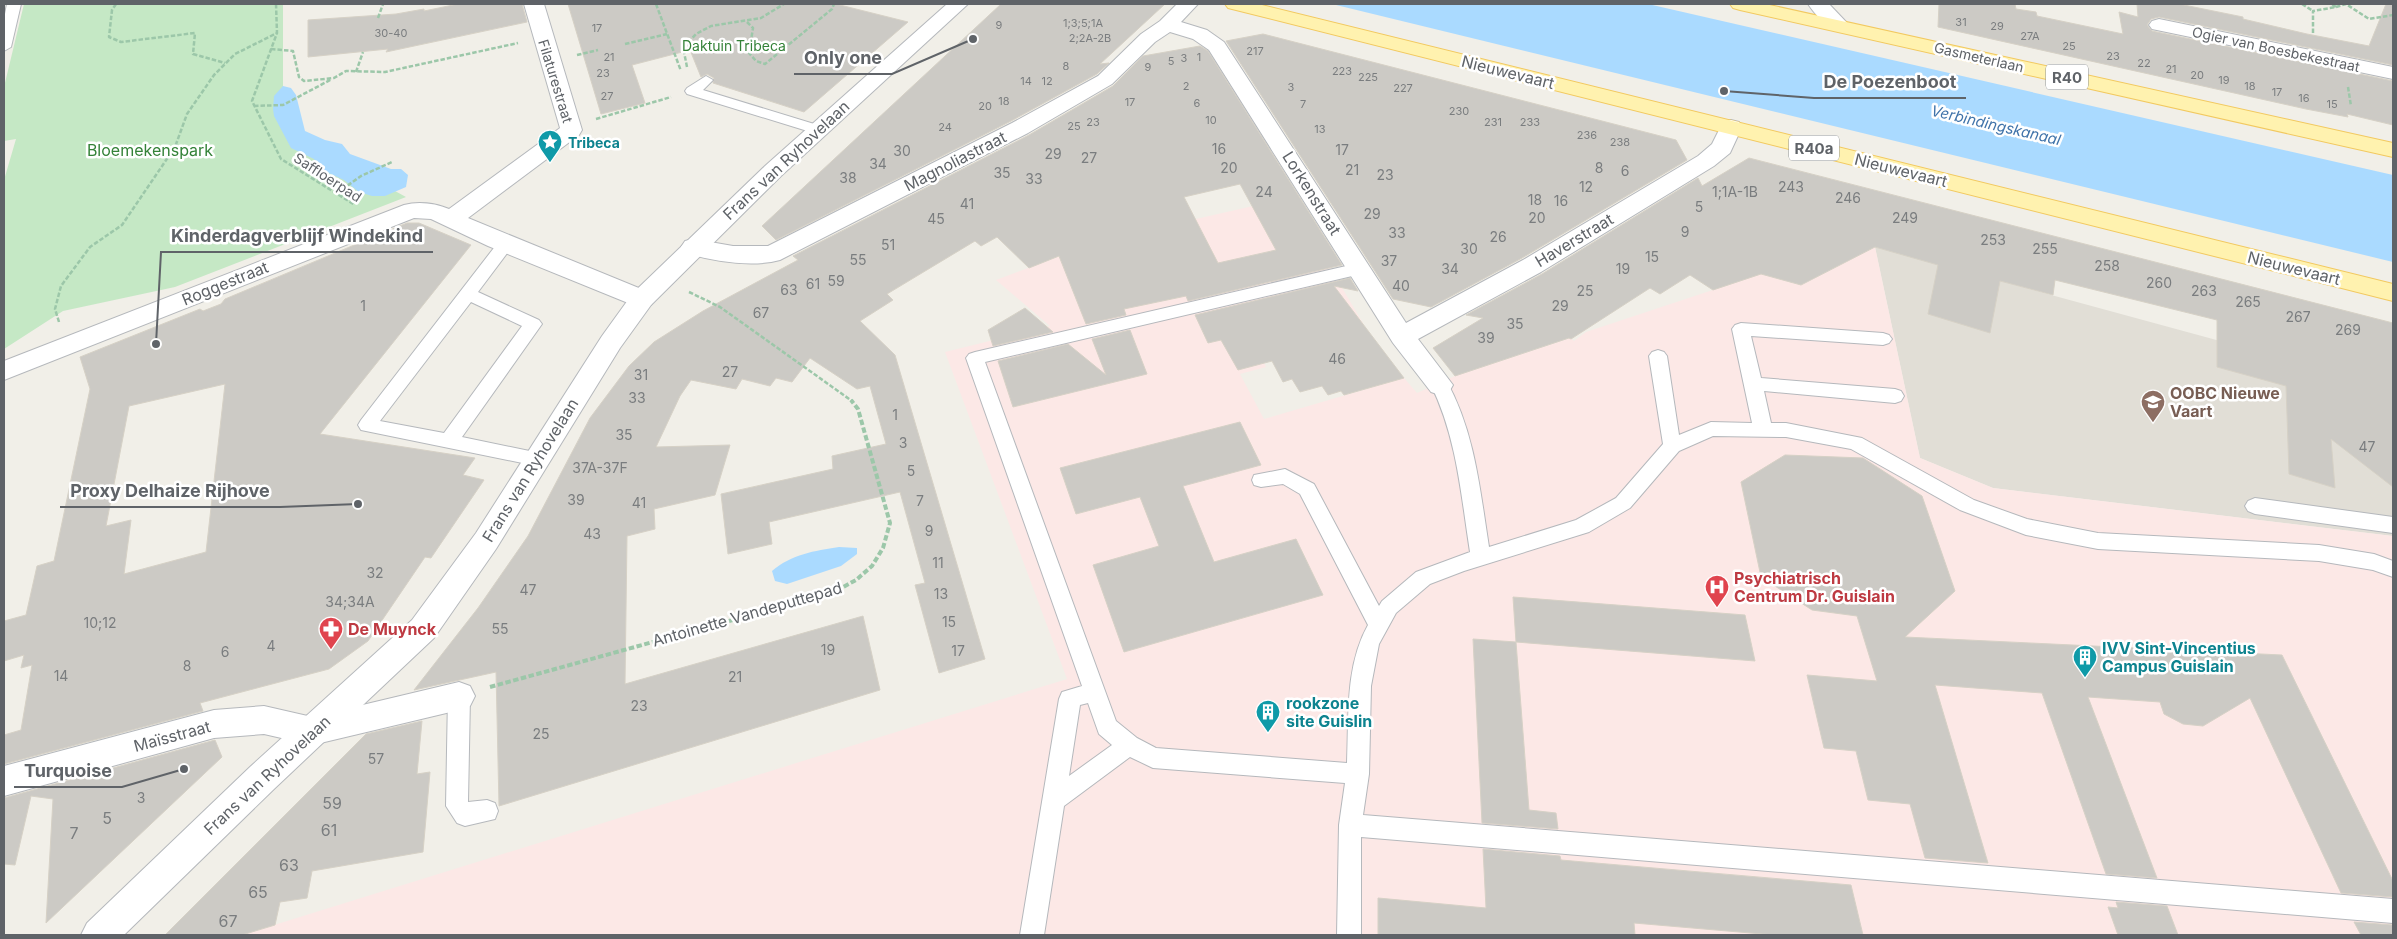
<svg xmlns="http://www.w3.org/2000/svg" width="2397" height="939" viewBox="0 0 2397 939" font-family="Inter,sans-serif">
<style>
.education{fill:#e1ded6}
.medical{fill:#fce8e6}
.green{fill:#c5e8c5}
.water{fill:#aadaff}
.building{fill:#cccac5;stroke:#d6d1c6;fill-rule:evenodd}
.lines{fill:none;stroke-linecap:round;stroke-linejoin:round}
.service-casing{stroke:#b5b8bc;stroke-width:2}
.minor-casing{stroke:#b5b8bc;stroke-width:2}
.tertiary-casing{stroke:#b5b8bc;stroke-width:2}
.primary-casing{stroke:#f2c960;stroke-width:2}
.path-far1{stroke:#9cc7a9;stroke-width:2.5;stroke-dasharray:4.5 2;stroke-linecap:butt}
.path{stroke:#9cc7a9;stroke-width:4;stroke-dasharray:5.5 2.5;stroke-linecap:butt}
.service{fill:#fff;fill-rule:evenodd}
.minor{fill:#fff;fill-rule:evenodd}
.tertiary{fill:#fff;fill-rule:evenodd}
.primary{fill:#fff2af;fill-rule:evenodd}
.labels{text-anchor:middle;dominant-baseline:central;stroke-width:5;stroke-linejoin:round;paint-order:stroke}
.far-number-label{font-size:11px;fill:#7a7d7f}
.far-park-label{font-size:14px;fill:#348238;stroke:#fff}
.far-street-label{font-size:14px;fill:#5f6368;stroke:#fff}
.far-culture-label{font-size:14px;font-weight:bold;fill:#0d838f;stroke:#fff;text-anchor:start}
.number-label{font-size:14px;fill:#7a7d7f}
.shield{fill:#fff;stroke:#8f9295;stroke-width:1}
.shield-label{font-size:15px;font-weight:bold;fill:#5f6368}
.far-water-label{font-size:15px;font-style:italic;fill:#4174aa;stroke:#fff}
.street-label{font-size:16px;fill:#5f6368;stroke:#fff}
.park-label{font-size:16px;fill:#348238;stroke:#fff}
.education-label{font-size:16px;font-weight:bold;fill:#785e54;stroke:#fff;text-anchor:start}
.health-label{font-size:16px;font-weight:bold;fill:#be3a42;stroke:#fff;text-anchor:start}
.culture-label{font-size:16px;font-weight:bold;fill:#0d838f;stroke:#fff;text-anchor:start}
.near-number-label{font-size:16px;fill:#7a7d7f}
.leader{fill:none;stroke:#5f6368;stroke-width:2}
.callout-dot{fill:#5f6368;stroke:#fff;stroke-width:2}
.callout-label{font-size:18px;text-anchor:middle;font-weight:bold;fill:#5f6368;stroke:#fff;stroke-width:5;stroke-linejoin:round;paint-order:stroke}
</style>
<rect width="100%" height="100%" fill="#f1efe8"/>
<path class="education" d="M1875 247 2393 388V536L1993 488 1920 458Z"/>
<path class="medical" d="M1289 198 1364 325 1259 352 1266 367 1240 374 1264 419 1404 378 1417 393 1455 376 1570 338 1574 341 1586 332 1761 274 1801 285 1875 247 1920 458 1993 488 2393 536V935H242L1067 679 945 352 1050 326 996 280 1103 240Z"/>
<path class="green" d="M24 4H283V130L406 197 175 287 63 311 4 349V180L16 139 4 141V87Z"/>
<g class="water">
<path d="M1332 4H1648L2393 175V262Z"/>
<path d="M283 86 291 88 296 95 305 131 325 140 342 144 350 154 391 169H401L408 175 406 187 385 196H372L359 192 344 180 320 169 314 159 291 148 274 116 273 109 274 96Z"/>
<path d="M839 547 857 548V554L841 566 787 584 775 581 772 571C792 554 814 551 839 547Z"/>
</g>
<g class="building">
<path d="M458 4H522L527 22 386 52 388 49 308 57V20L396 14 424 9V11Z"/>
<path d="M568 4H836L908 22 804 112 713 83 714 78 707 74 701 77 690 50 632 65 645 103 601 114Z"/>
<path d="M1001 4H1165L1100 64 1109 63 1097 74 1011 121 776 240 762 226Z"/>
<path d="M1939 4H2015L2016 9 2036 12 2037 16 2123 34 2119 12 2138 17 2137 4H2179L2243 17V19L2307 34 2369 46 2386 4H2393V65L2159 17 2151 19 2147 25 2152 31 2393 81V125L2347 114 2348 117 2306 109 1938 27Z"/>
<path d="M1263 34 1676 140 1687 160 1522 258 1431 307 1393 299 1226 41Z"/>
<path d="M1200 46 1208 51 1342 265 1188 301 1186 296 1124 309 1126 315 1086 324 1059 256 1029 268 997 237 981 246 975 241 887 294 893 300 860 321 895 355 985 659 939 673 915 585 925 583 900 492 769 522 772 544 728 554 721 494 833 469 832 456 886 444 870 386 857 389 810 358 792 382 776 378 770 386 742 379 736 389 691 380 680 396 656 447 730 445 715 495 654 509 655 529 627 536 625 684 863 616 880 690 499 806 496 672 414 690 478 608 528 536 590 418 629 366 654 342 703 311 798 260 793 256 1029 135 1113 86 1143 56ZM1240 184 1276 250 1218 263 1184 197Z"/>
<path d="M1749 158 2393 323V487L2331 439 2335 488 2289 474 2286 386 2217 367V320L2055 280 2053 295 2000 281 1990 333 1928 314 1938 265 1875 247 1801 285 1761 274 1713 290 1690 275 1660 294 1650 288 1571 339 1569 338 1455 376 1433 348 1483 318 1466 315 1542 274 1698 178 1702 186Z"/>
<path d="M407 223H419L471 245 320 434 475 458 463 475 484 480 431 558 425 557 368 641 329 669 200 703 203 711 4 764V735L21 730 32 665 21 668 24 655 4 661V621L26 615 37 566 54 561 90 389 80 357 200 309 203 311 221 304 225 299ZM225 384 206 552 124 574 131 520 106 526 129 406Z"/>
<path d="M1350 278 1358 291 1334 286 1404 378 1344 395 1341 391 1328 395 1322 386 1300 392 1292 379 1283 382 1272 361 1238 370 1221 340 1208 343 1195 315Z"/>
<path d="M1025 308 1053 332 993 346 988 330Z"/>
<path d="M1130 330 1147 374 1013 407 998 361 1068 344 1106 375 1092 339Z"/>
<path d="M1240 422 1261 465 1183 486 1214 562 1296 539 1323 595 1124 652 1093 565 1159 546 1140 497 1076 514 1060 468Z"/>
<path d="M1785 455 1863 458 1922 496 1955 591 1905 637 2282 655 2393 881V897L2341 893 2250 698 2203 726 2183 724 2164 714 2160 702 2088 697 2157 878 2106 874 2042 693 1935 685 1988 863 1925 858 1910 804 1868 800 1856 751 1824 748 1807 675 1877 681 1857 616 1812 610 1761 577 1741 482Z"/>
<path d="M1513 597 1745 615 1755 661 1516 642Z"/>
<path d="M1473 639 1516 642 1529 810 1556 813 1558 829 1482 823Z"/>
<path d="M422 721 417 774 430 772 423 852 312 871 307 898 280 902 275 925 242 935H165L366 734Z"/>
<path d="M215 740 222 757 46 923 53 799 31 796 15 865 4 864V798Z"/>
<path d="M1483 849 1560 856 1561 860 1851 885 1863 935H1774L1634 923 1635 935H1378V898L1486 908Z"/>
<path d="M2116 902 2167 906 2178 935H2118L2108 907 2118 908Z"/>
<path d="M2354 922 2393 925V935H2361Z"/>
</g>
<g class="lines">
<defs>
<g id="service">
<path d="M7 4H21L11 47 4 51V19Z"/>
<path d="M706 76 713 80 703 90 824 127 826 130 819 135 814 133 687 94 685 91 687 88Z"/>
<path d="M506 239 512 240 514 244 478 292 539 320 542 324 462 437 544 454 546 459 544 464 537 466 361 430 358 425 361 420 500 240ZM471 302 522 326 444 433 380 421Z"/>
<path d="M1359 263 1365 265 1367 269 1365 273 985 362 1116 721 1137 738 1156 748 1347 763C1349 716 1345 666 1368 625L1300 494 1283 484 1261 487 1254 485 1252 480 1254 475 1285 469 1314 484 1379 606 1382 601 1416 572 1470 552C1461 495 1457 438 1431 385L1434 380 1440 378 1446 380C1475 432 1480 490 1489 547L1576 520 1616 498 1663 444 1649 356 1652 352 1658 350 1664 352 1667 356 1679 435 1711 422 1752 423 1732 329 1735 325 1741 323 1883 333 1889 335 1892 339 1889 343 1883 345 1751 336 1761 378 1895 389 1901 391 1904 396 1901 401 1895 403 1764 391 1771 423H1786L1862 438 1974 500 2027 519 2098 533 2319 545 2374 554 2393 561V577L2373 570 2319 561 2098 549 2026 535 1960 510 1851 449 1786 437 1713 436 1679 451 1630 508 1589 532 1464 571 1430 584 1396 613 1379 644 1371 686 1369 774 1363 815 2393 899V923L1361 837V935H1337L1339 825 1345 783 1153 768 1130 757 1064 806 1044 935H1020L1059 699 1062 692 1082 686 966 358 969 354 975 352ZM1088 703 1099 734 1112 745 1069 776 1080 705Z"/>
<path d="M2255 498 2393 517V533L2255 514 2248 511 2245 506 2248 501Z"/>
<path d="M459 687 467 689 470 696 468 802 487 800 495 803 498 811 495 819 465 826 457 823 446 806 448 696 451 689Z"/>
</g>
<g id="minor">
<path d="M524 4H544L582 130 579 135 468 218 651 293 654 299 651 305 642 308 633 305 488 246 431 219 414 218 4 380V361L404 205C418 201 435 203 449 209L560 128Z"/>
<path d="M1177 4H1198L1181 22 1207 30 1224 42 1406 323 1523 260 1698 156 1712 144 1723 122 1731 120 1739 122 1742 127 1730 153 1714 166 1541 272 1418 339 1453 385 1449 392 1440 395 1431 392 1393 343 1209 50 1193 39 1170 32 1155 42 1112 84 1028 133 780 260C751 268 714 261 685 253L681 247 685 241 693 239 733 246H768L1012 123 1098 76 1141 34 1160 21Z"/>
<path d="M1808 4H1829L1850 26 1847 30C1831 34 1817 17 1808 4Z"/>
<path d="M2159 19 2393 67V79L2152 29 2149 25 2152 21Z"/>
<path d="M459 682 470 686 475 696 470 706 459 710 312 745 264 734 214 738 4 796V766L214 710 264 706 312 717Z"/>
</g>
<path id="tertiary" d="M947 4H968L781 176 651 305 620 348 496 549 434 638 274 789 124 935H81L87 923 250 767 412 620 476 533 602 336 633 293 765 166Z"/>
<g id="primary">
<path d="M1225 4H1258L2393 284V301L1228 8Z"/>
<path d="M1730 4H1765L2393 143V157L1740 10 1733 8Z"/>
</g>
</defs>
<use href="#service" class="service-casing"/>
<use href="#minor" class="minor-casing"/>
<use href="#tertiary" class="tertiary-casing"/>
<use href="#primary" class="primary-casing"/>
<g class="path-far1">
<path d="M116 4 112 10 109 37 121 42 195 33 193 54 225 63"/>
<path d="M276 4 277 33 252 101 281 159 355 205"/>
<path d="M656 4 681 71"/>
<path d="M2302 4 2313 11"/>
<path d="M2336 7 2346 4 2369 19 2393 15"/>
<path d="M378 18 383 4"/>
<path d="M747 22 753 28 749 53 756 61 765 64 832 9 834 4"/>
<path d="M2313 33V11L2336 7 2332 4"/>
<path d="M625 44 667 34"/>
<path d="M271 49 293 51 299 77 304 81 334 78 346 71 385 72 518 43"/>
<path d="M577 55 598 50"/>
<path d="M687 67 684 52 686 45 696 34 711 26 761 18 784 4"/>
<path d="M356 72 363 52"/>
<path d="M2348 87 2351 106"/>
<path d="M254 106 283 105 332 79"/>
<path d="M596 119 671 97"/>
<path d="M337 193 361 176 392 162"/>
<path d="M689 292 720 307 852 401"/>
<path d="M59 322 55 309 61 286 90 247 122 225 175 147 187 114 214 75 235 54 277 33"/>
</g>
<path class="path" d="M490 687 834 592 856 580 872 566 883 548 890 523 858 409 851 400"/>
<use href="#service" class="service"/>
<use href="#minor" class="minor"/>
<use href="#tertiary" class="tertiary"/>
<use href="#primary" class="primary"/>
</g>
<defs>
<symbol id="sight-pin" viewBox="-11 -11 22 30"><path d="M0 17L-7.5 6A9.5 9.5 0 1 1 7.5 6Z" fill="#0f9aa8" stroke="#fff"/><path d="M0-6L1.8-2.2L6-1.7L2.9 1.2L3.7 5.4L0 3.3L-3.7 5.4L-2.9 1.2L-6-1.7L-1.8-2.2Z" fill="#fff"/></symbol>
<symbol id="school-pin" viewBox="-11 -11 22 30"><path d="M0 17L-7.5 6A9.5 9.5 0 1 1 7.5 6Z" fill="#8d6e63" stroke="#fff"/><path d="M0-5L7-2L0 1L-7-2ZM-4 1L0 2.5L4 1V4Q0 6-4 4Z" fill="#fff"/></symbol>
<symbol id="hospital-pin" viewBox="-11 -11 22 30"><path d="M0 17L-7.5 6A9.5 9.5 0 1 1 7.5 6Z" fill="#e0444e" stroke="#fff"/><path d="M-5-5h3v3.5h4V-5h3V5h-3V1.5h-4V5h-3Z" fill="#fff"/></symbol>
<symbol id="pharmacy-pin" viewBox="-11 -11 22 30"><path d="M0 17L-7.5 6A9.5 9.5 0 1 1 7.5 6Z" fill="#e0444e" stroke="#fff"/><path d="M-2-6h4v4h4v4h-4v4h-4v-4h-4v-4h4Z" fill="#fff"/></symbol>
<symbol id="building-pin" viewBox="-11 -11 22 30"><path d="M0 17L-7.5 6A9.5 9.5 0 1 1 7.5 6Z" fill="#0f9aa8" stroke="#fff"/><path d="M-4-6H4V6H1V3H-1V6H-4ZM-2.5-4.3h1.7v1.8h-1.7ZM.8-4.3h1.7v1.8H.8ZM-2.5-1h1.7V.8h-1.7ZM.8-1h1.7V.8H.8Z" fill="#fff"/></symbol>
</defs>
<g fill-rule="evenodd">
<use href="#sight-pin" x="536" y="128" width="28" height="38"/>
<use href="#school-pin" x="2139" y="388" width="28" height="38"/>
<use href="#hospital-pin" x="1703" y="573" width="28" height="38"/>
<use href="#pharmacy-pin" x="317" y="615" width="28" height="38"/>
<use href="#building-pin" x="2071" y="643" width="28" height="38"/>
<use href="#building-pin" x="1254" y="698" width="28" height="38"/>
</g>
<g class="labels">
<g class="far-number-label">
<text x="1961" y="22">31</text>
<text x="1083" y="23">1;3;5;1A</text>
<text x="999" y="25">9</text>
<text x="1997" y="26">29</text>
<text x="597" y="28">17</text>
<text x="391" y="33">30-40</text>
<text x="2030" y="36">27A</text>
<text x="1090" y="38">2;2A-2B</text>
<text x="2069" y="46">25</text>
<text x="1255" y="51">217</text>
<text x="2113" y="56">23</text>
<text x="609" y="57">21</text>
<text x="1199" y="57">1</text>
<text x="1184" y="58">3</text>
<text x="1171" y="61">5</text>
<text x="2144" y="63">22</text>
<text x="1066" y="66">8</text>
<text x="1148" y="67">9</text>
<text x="2171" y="69">21</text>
<text x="1342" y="71">223</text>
<text x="603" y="73">23</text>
<text x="2197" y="75">20</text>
<text x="1368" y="77">225</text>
<text x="2224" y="80">19</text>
<text x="1026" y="81">14</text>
<text x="1047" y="81">12</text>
<text x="1186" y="86">2</text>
<text x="2250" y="86">18</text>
<text x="1291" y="87">3</text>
<text x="1403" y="88">227</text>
<text x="2277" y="92">17</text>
<text x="607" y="96">27</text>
<text x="2304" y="98">16</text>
<text x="1004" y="101">18</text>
<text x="1130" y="102">17</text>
<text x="1197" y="103">6</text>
<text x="1303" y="104">7</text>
<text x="2332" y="104">15</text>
<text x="985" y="106">20</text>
<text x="1459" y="111">230</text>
<text x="1211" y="120">10</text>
<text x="1093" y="122">23</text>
<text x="1493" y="122">231</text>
<text x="1530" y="122">233</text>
<text x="1074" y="126">25</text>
<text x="945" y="127">24</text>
<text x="1320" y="129">13</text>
<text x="1587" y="135">236</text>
<text x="1620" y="142">238</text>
</g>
<g class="far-park-label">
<text x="734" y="45">Daktuin Tribeca</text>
</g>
<g class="far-street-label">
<text transform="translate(2276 49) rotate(12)">Ogier van Boesbekestraat</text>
<text transform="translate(1979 57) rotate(13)">Gasmeterlaan</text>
<text transform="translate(556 81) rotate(73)">Filaturestraat</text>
<text transform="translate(328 177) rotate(33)">Saffloerpad</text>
</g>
<g class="far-culture-label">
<text x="568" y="142">Tribeca</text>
</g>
<g class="number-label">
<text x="1219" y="148">16</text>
<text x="1342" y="149">17</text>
<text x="902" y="150">30</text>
<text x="1053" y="153">29</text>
<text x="1089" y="157">27</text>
<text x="878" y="163">34</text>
<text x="1229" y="167">20</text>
<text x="1599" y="167">8</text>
<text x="1352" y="169">21</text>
<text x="1625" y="170">6</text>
<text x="1002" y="172">35</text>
<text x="1385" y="174">23</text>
<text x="848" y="177">38</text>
<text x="1034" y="178">33</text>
<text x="1586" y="186">12</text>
<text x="1791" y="186">243</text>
<text x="1264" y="191">24</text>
<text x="1735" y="191">1;1A-1B</text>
<text x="1848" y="197">246</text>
<text x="1535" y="199">18</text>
<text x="1561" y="200">16</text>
<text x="967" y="203">41</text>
<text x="1699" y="206">5</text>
<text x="1372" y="213">29</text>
<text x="1537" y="217">20</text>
<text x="1905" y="217">249</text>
<text x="936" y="218">45</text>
<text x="1685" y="231">9</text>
<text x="1397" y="232">33</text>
<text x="1498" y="236">26</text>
<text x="1993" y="239">253</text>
<text x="888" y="244">51</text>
<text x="1469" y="248">30</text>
<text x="2045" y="248">255</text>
<text x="1652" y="256">15</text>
<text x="858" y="259">55</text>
<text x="1389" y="260">37</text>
<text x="2107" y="265">258</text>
<text x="1450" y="268">34</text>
<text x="1623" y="268">19</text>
<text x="836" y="280">59</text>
<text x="2159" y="282">260</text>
<text x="813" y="283">61</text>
<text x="1401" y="285">40</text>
<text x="789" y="289">63</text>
<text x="1585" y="290">25</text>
<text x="2204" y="290">263</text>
<text x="2248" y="301">265</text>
<text x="363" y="305">1</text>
<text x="1560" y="305">29</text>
<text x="761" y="312">67</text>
<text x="2298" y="316">267</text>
<text x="1515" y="323">35</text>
<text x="2348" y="329">269</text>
<text x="1486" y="337">39</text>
<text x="1337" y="358">46</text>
<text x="730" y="371">27</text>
<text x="641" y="374">31</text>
<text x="637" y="397">33</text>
<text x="895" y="414">1</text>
<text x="624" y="434">35</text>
<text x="903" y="442">3</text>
<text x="2367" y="446">47</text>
<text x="600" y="467">37A-37F</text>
<text x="911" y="470">5</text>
<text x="576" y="499">39</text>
<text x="920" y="500">7</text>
<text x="639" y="502">41</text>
<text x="929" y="530">9</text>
<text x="592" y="533">43</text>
<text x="938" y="562">11</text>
<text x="375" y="572">32</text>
<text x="528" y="589">47</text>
<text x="941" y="593">13</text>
<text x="350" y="601">34;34A</text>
<text x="949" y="621">15</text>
<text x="100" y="622">10;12</text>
<text x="500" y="628">55</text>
<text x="271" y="645">4</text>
<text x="828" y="649">19</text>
<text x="958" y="650">17</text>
<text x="225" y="651">6</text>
<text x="187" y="665">8</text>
<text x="61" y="675">14</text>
<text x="735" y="676">21</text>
<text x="639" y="705">23</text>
<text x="541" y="733">25</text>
<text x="376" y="758">57</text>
<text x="141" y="797">3</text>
</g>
<g class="shield">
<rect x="2046" y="64.5" width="42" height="25" rx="4"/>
<rect x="1789" y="135.5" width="50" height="25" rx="4"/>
</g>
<g class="shield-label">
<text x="2067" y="77">R40</text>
<text x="1814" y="148">R40a</text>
</g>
<g class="far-water-label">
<text transform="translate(1996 125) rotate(13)">Verbindingskanaal</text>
</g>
<g class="street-label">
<text transform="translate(1508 72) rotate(14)">Nieuwevaart</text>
<text transform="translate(786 160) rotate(-43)">Frans van Ryhovelaan</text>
<text transform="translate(955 161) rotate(-27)">Magnoliastraat</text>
<text transform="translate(1901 170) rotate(14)">Nieuwevaart</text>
<text transform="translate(1312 193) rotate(58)">Lorkenstraat</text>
<text transform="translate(1574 240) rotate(-31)">Haverstraat</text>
<text transform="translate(2294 268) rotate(14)">Nieuwevaart</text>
<text transform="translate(225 283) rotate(-22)">Roggestraat</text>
<text transform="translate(530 470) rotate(-58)">Frans van Ryhovelaan</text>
<text transform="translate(747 614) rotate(-16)">Antoinette Vandeputtepad</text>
<text transform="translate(172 736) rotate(-15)">Maïsstraat</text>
<text transform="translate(267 775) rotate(-43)">Frans van Ryhovelaan</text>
</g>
<g class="park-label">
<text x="150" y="150">Bloemekenspark</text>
</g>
<g class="education-label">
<text x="2170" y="393">OOBC Nieuwe<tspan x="2170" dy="18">Vaart</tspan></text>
</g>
<g class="health-label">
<text x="1734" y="578">Psychiatrisch<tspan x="1734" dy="18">Centrum Dr. Guislain</tspan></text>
<text x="348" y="629">De Muynck</text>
</g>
<g class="culture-label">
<text x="2102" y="648">IVV Sint-Vincentius<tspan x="2102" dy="18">Campus Guislain</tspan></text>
<text x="1286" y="703">rookzone<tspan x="1286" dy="18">site Guislin</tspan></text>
</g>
<g class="near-number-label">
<text x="332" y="803">59</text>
<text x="107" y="818">5</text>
<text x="329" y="830">61</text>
<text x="74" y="833">7</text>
<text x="289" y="865">63</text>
<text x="258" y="892">65</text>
<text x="228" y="921">67</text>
</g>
</g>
<path class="leader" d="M973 39L892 74H794M1724 91L1814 98H1966M156 344L161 252H433M358 504L280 507H60M184 769L122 787H14"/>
<g class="callout-dot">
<circle cx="973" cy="39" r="5"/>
<circle cx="1724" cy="91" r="5"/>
<circle cx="156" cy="344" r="5"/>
<circle cx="358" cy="504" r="5"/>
<circle cx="184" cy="769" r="5"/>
</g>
<g class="callout-label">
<text x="843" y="64">Only one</text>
<text x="1890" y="88">De Poezenboot</text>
<text x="297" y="242">Kinderdagverblijf Windekind</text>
<text x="170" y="497">Proxy Delhaize Rijhove</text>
<text x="68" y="777">Turquoise</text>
</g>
<rect width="2397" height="939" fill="none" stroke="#5f6368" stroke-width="10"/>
</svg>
